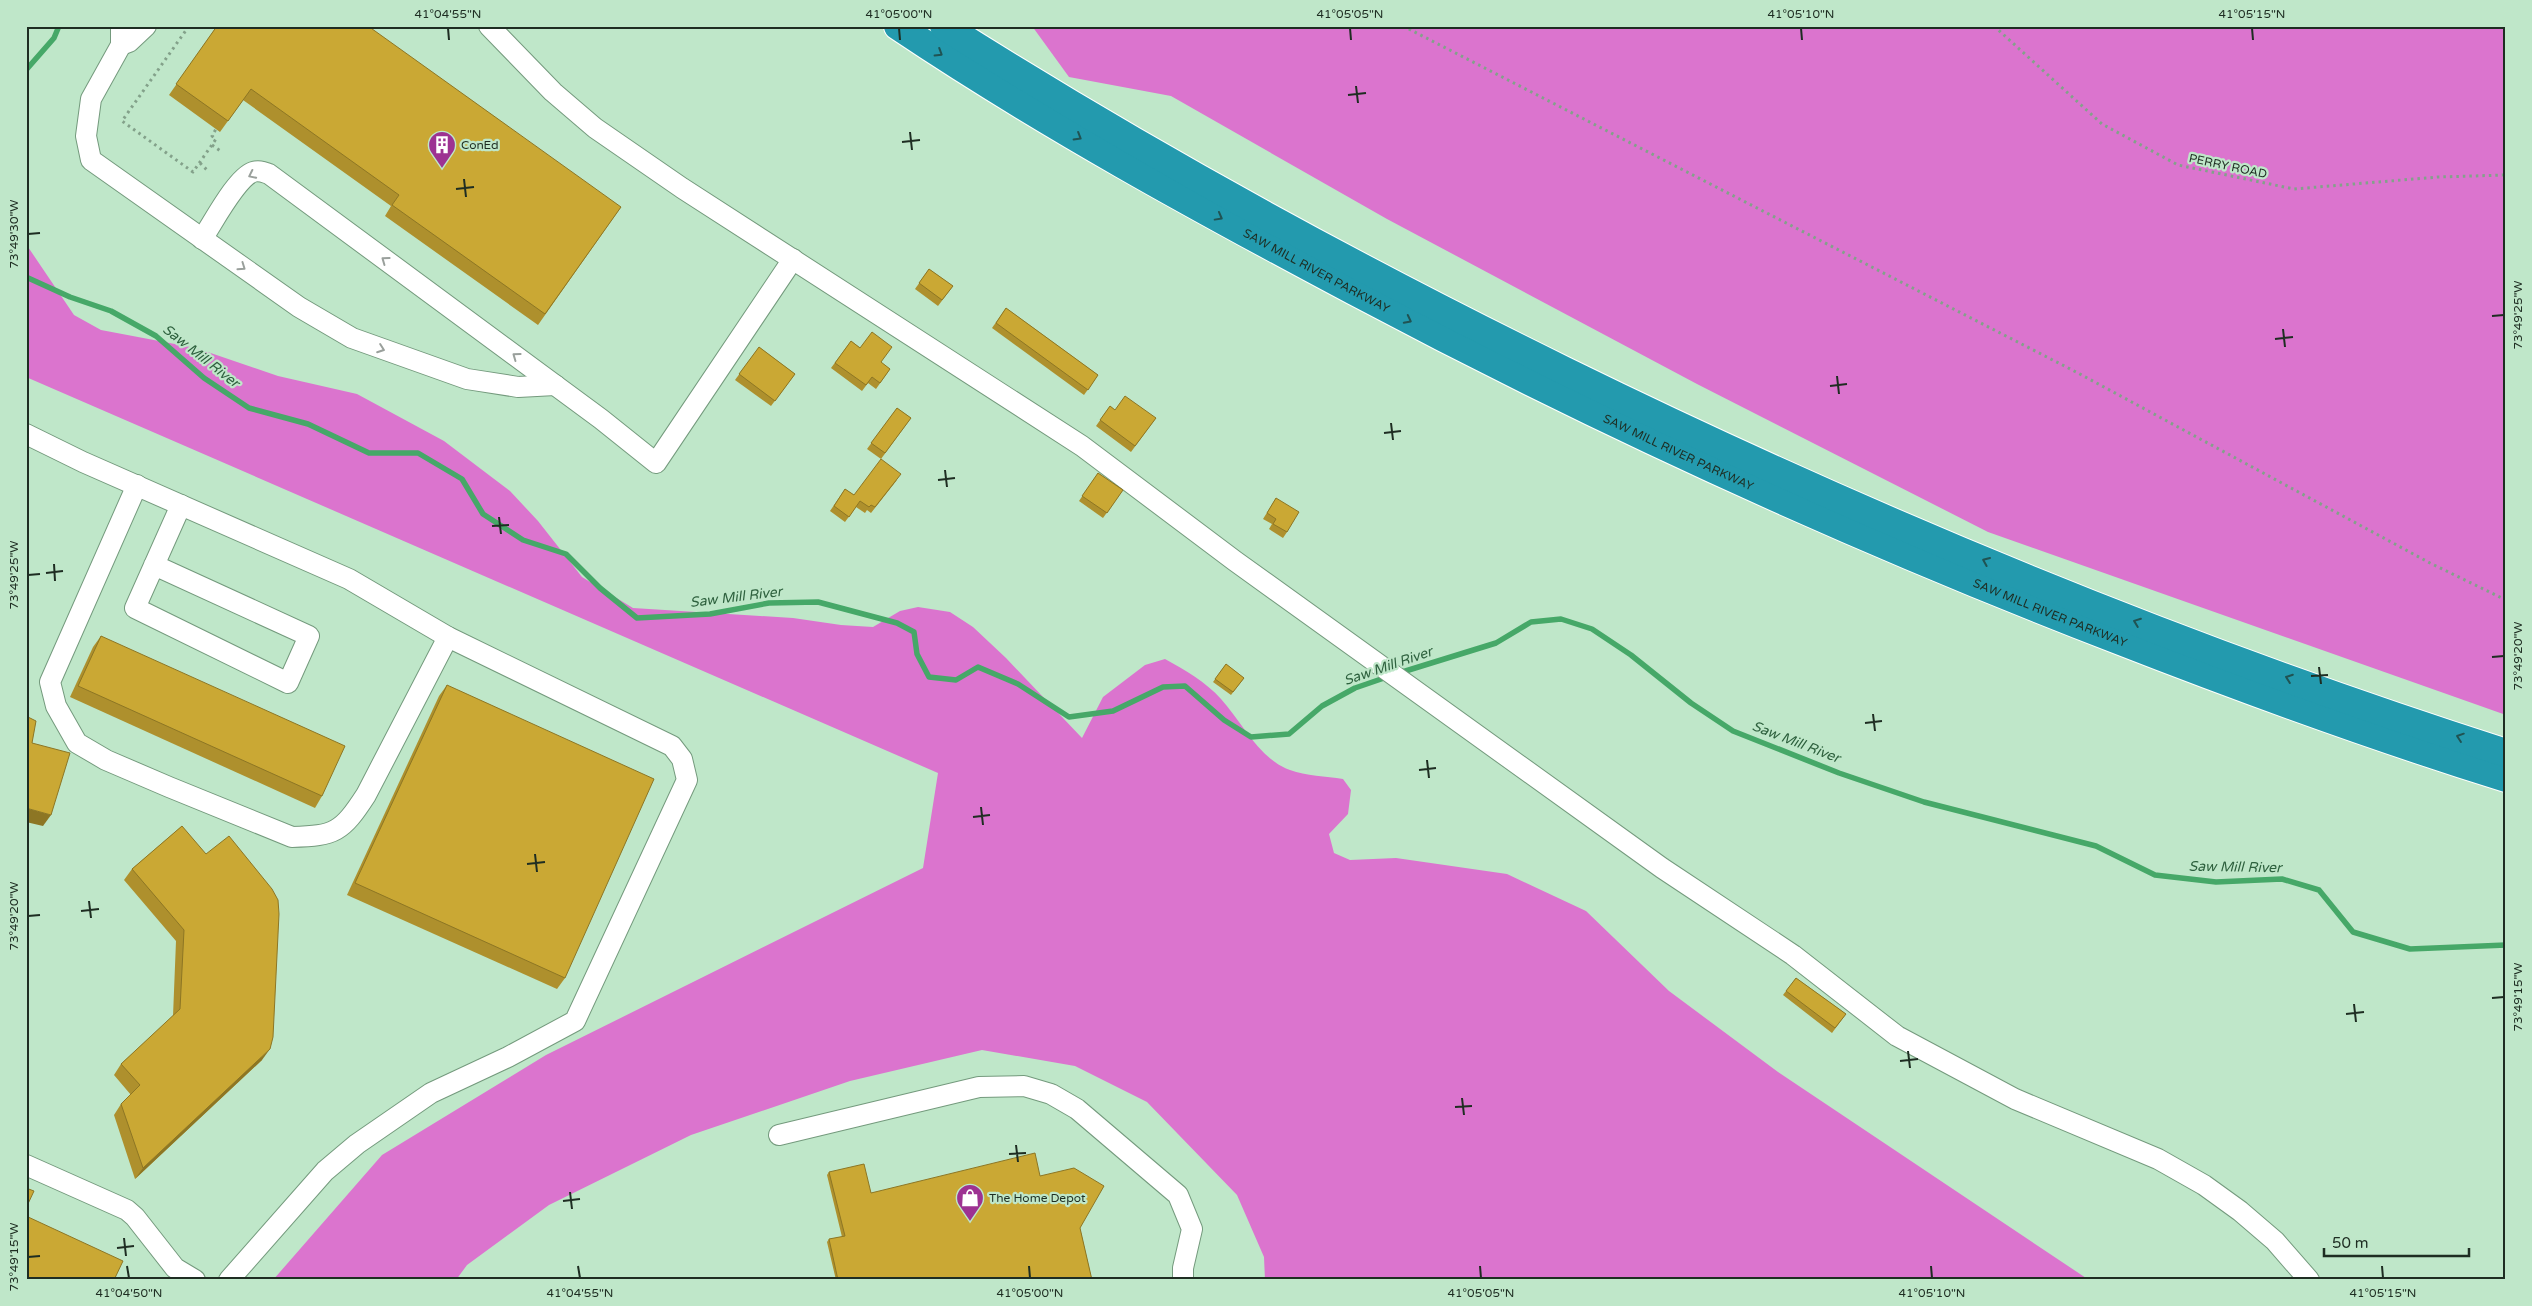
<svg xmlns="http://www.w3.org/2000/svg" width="2532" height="1306" viewBox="0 0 2532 1306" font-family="'Varela Round',sans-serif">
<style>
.forest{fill:#db74ce}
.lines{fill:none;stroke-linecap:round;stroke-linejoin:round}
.stream{stroke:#46a868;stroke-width:5.5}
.minor-casing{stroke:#749a7d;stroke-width:22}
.highway-casing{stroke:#fff;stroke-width:30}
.path{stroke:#83a18a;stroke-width:3;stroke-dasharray:2.5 4;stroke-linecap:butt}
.minor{stroke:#fff;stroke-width:20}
.highway{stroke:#239aae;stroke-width:28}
.wall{fill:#ae902d}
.shaded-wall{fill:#8d7624}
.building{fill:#caa834;stroke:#8d7624}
.oneway{stroke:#205353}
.oneway2{stroke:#9aa09c}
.ticks{fill:none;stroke:#1e2d22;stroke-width:2}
.labels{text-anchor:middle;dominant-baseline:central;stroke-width:4.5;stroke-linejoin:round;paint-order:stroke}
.poi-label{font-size:12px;fill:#1e2d22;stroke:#bfe7c9;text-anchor:start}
.street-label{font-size:12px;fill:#1e2d22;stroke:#bfe7c9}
.water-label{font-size:14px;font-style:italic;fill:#2e613e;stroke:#bfe7c9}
.neatline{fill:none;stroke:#1e2d22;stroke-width:2}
.ticks-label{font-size:12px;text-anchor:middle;fill:#1e2d22}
</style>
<rect width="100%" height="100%" fill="#bfe7c9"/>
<g class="forest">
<path d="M1032 26H2506V715L1988 532 1697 384 1387 219 1171 96 1069 77Z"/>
<path d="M26 244 74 315 101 330 196 348 278 376 357 394 444 441 510 491 538 521 582 577 633 608 793 618 841 625 873 627 900 611 918 607 950 612 973 627 1006 658 1082 738 1103 697 1145 665 1165 659C1185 670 1206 682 1221 699 1242 722 1259 759 1290 770 1306 776 1326 776 1343 779L1351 790 1348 814 1329 834 1334 853 1350 860 1396 858 1507 874 1586 911 1669 991 1778 1072 2089 1280H1265L1264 1257 1237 1195 1147 1102 1075 1066 982 1050 850 1081 691 1135 549 1205 467 1265 456 1280H273L382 1155 546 1055 923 868 938 773 26 377Z"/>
</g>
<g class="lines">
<g class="stream">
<path d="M26 70 54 38 59 26"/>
<path d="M26 277 70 297 111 311 156 336 204 378 249 408 308 424 369 453H418L462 479 483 514 523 540 566 554 600 588 637 618 710 614 769 603 818 602 897 623 914 632 917 654 929 677 956 680 978 667 1018 684 1069 717 1113 711 1163 687 1185 686 1224 720 1251 737 1289 734 1322 706 1355 688 1387 677"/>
<path d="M1399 673 1496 643 1531 622 1561 619 1592 629 1631 655 1691 703 1733 731 1839 773 1924 802 2096 846 2155 875 2216 882 2282 879 2319 890 2353 932 2410 949 2506 945"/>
</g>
<defs>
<g id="minor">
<path d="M121 26V45L91 99 86 136 91 160 299 307 352 338 467 379 518 387 555 385"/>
<path d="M489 26 553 92 595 128 682 188 1082 446 1235 561 1662 868 1793 955 1897 1036 2015 1099 2158 1159 2204 1185 2240 1211 2275 1241 2309 1280"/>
<path d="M121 45 129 42 146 26"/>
<path d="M202 239C213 223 236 178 253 172 259 170 263 172 269 174L601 419 656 463 793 259"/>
<path d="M26 434 83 462 349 579 448 637 672 746 682 759 687 780 575 1021 508 1057 431 1093 357 1144 325 1171 229 1280"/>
<path d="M137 485 50 682 56 706 77 743 106 760 169 787 292 837C335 836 342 832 366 795L448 637"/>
<path d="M154 565 309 636 288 683 135 608 181 505"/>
<path d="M779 1135 979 1087 1024 1086 1051 1094 1077 1109 1178 1195 1192 1229 1183 1268V1280"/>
<path d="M26 1165 127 1210 135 1217 175 1268 195 1280"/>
</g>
<g id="highway">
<path id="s1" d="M898 26C1044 124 1200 209 1354 291 1602 423 1857 539 2118 640 2246 690 2375 737 2506 778"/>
<path d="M944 26C1144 153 1353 267 1565 371 1869 520 2184 650 2506 753"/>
</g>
</defs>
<use href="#minor" class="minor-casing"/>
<use href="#highway" class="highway-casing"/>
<g class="path">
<path d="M189 26 122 121 193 172 216 139 212 136 216 129"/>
<path d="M1403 26 2078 373 2430 563 2506 600"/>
<path d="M1994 26 2102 124 2178 165 2294 189 2438 177 2506 175"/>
<path d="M212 145 222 152"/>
<path d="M200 163 207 170"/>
</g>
<use href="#minor" class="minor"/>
<use href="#highway" class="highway"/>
</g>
<g class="wall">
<path d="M217 26 621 207 538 325 385 216 391 206 243 100 220 132 169 95Z"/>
<path d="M929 269 953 286 938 306 915 289Z"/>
<path d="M1006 308 1098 375 1084 395 992 328Z"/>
<path d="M851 341 890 369 876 389 868 383 862 391 831 368Z"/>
<path d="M759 347 795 374 771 406 735 380Z"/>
<path d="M1110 406 1115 410 1156 418 1131 452 1096 426Z"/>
<path d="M897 408 911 418 881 459 867 449Z"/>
<path d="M1098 473 1123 490 1103 518 1079 501Z"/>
<path d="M897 480 871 513 867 510 865 513 856 507 845 522 830 511 845 489 854 495Z"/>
<path d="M1276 498 1287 532 1283 538 1269 529 1272 524 1263 519Z"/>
<path d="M101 636 322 796 315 808 70 697 93 647Z"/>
<path d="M1226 664 1244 678 1231 695 1213 682Z"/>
<path d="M447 685 565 978 557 989 347 895 439 696Z"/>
<path d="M182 826 262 1060 135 1179 114 1115 121 1104 131 1095 114 1075 121 1064 173 1016 176 941 124 880 132 869Z"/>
<path d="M1796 978 1846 1014 1832 1033 1783 995Z"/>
<path d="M829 1172 871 1193 1040 1176 1080 1228 1092 1280H836L827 1242 829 1239 842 1237 827 1175Z"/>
<path d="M26 1216 114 1280H26Z"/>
</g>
<g class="shaded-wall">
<path d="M26 808 51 815 43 826 26 822Z"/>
<path d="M270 1049 262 1060 135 1179 143 1168Z"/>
</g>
<g class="building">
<path d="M217 26H368L621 207 545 314 392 205 399 195 251 89 228 121 176 84Z"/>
<path d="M929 269 953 286 942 300 919 283Z"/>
<path d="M1006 308 1098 375 1088 390 996 323Z"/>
<path d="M872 332 892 347 881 362 890 369 880 383 872 377 866 385 835 363 851 341 860 348Z"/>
<path d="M759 347 795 374 775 401 739 374Z"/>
<path d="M1125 396 1156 418 1135 446 1100 420 1110 406 1115 410Z"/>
<path d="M897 408 911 418 885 453 871 443Z"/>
<path d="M881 459 901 474 875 507 871 505 869 507 860 501 849 517 834 506 845 489 854 495Z"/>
<path d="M1098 473 1123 490 1107 513 1082 496Z"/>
<path d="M1276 498 1299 512 1287 532 1273 524 1276 519 1267 513Z"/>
<path d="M101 636 345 746 322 796 78 686Z"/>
<path d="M1226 664 1244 678 1233 692 1215 679Z"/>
<path d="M447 685 654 779 565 978 355 883Z"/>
<path d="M26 716 36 721 32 743 70 753 51 815 26 808Z"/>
<path d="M182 826 206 854 229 836 272 889 278 900 279 914 273 1037 270 1049 143 1168 121 1104 140 1085 121 1064 180 1009 184 930 132 869Z"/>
<path d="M1796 978 1846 1014 1835 1028 1786 991Z"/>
<path d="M1035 1153 1040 1176 1074 1168 1104 1186 1080 1228 1092 1280H838L829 1239 845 1236 829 1172 864 1164 871 1193Z"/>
<path d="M26 1188 34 1191 26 1208Z"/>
<path d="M26 1216 123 1261 114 1280H35L26 1276Z"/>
</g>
<defs><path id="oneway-chevron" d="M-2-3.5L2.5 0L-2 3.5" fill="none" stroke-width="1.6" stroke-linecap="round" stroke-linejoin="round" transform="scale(1.25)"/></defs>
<g class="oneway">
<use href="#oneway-chevron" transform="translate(939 53) rotate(32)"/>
<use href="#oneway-chevron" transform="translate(1078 137) rotate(31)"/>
<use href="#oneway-chevron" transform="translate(1219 217) rotate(29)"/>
<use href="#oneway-chevron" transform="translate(1408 320) rotate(27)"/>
<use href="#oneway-chevron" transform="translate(1986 561) rotate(-157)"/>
<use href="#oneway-chevron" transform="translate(2137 622) rotate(-159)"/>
<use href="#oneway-chevron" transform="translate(2289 678) rotate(-160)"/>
<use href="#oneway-chevron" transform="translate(2460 737) rotate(-161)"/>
</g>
<g class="oneway2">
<use href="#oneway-chevron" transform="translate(252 175) rotate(154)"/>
<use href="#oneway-chevron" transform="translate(385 260) rotate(-144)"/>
<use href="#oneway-chevron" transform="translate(242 267) rotate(35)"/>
<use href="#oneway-chevron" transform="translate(381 349) rotate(20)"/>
<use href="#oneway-chevron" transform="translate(516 356) rotate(-144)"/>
</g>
<path class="ticks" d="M448 28 449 40M899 28 900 40M1350 28 1351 40M1801 28 1802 40M2252 28 2253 40M1356 86 1358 103M1348 95 1366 93M910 132 912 150M902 142 920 140M464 179 466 197M456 189 474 187M28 234 40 233M2492 316 2504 315M2283 329 2285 347M2275 339 2293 337M1837 376 1839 394M1830 386 1847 384M1391 423 1393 440M1384 433 1401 431M945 470 947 487M938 480 955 478M499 517 501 534M492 526 509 525M54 564 55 581M46 573 63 571M28 575 40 574M2492 657 2504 656M2319 667 2321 684M2311 676 2328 675M1873 714 1875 731M1865 723 1882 721M1427 760 1429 778M1419 770 1436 768M981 807 983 825M973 817 990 815M535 854 537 872M527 864 545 862M89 901 91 918M81 911 99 909M28 916 40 915M2492 998 2504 997M2354 1004 2356 1022M2346 1014 2364 1012M1908 1051 1910 1068M1900 1061 1918 1059M1462 1098 1464 1115M1455 1107 1472 1106M1016 1145 1018 1162M1009 1154 1026 1153M570 1192 572 1209M563 1201 580 1199M124 1238 126 1256M117 1248 134 1246M28 1257 40 1256M127 1266 129 1278M578 1266 580 1278M1029 1266 1030 1278M1480 1266 1481 1278M1931 1266 1932 1278M2382 1266 2383 1278"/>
<defs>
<symbol id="building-pin" viewBox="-11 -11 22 30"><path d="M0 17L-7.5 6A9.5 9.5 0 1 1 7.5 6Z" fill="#9d3292" stroke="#bfe7c9"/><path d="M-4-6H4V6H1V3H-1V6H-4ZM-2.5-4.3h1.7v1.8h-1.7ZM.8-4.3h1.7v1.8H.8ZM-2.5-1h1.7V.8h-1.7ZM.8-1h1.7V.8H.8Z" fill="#fff"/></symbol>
<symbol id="shop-pin" viewBox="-11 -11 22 30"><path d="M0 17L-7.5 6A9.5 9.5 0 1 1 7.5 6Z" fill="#9d3292" stroke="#bfe7c9"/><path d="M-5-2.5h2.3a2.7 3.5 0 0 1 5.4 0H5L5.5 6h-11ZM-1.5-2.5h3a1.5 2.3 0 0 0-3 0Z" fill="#fff"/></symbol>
</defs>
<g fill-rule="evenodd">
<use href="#building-pin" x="426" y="129" width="32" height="43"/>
<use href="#shop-pin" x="954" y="1182" width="32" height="43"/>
</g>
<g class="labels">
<g class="poi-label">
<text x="461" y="145">ConEd</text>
<text x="989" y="1198">The Home Depot</text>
</g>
<g class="street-label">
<text transform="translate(2228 166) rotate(12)">PERRY ROAD</text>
<text stroke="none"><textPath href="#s1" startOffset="485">SAW MILL RIVER PARKWAY</textPath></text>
<text stroke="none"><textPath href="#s1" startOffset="890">SAW MILL RIVER PARKWAY</textPath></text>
<text stroke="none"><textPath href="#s1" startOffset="1295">SAW MILL RIVER PARKWAY</textPath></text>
</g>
<g class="water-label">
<text transform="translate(201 356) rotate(38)">Saw Mill River</text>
<text transform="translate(736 597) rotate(-7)">Saw Mill River</text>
<text transform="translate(1388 666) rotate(-19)">Saw Mill River</text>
<text transform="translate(1796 742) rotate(21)">Saw Mill River</text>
<text transform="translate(2235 867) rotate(1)">Saw Mill River</text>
</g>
</g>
<rect width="2532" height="1306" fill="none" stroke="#bfe7c9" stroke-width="55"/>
<path d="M2324 1248v8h145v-8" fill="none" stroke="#1e2d22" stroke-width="2.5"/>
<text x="2332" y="1248" font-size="15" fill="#1e2d22" stroke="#bfe7c9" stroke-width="4" paint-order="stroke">50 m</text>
<rect x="28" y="28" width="2476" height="1250" class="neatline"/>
<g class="ticks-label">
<text x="448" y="18">41°04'55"N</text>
<text x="899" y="18">41°05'00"N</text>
<text x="1350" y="18">41°05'05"N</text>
<text x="1801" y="18">41°05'10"N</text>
<text x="2252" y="18">41°05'15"N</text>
<text transform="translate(14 234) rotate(-90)" y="4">73°49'30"W</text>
<text transform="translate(2518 315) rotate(-90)" y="4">73°49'25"W</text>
<text transform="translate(14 575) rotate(-90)" y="4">73°49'25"W</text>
<text transform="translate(2518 656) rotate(-90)" y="4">73°49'20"W</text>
<text transform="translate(14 916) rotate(-90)" y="4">73°49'20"W</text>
<text transform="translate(2518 997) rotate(-90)" y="4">73°49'15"W</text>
<text transform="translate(14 1257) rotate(-90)" y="4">73°49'15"W</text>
<text x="129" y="1297">41°04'50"N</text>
<text x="580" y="1297">41°04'55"N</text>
<text x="1030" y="1297">41°05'00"N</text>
<text x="1481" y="1297">41°05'05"N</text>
<text x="1932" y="1297">41°05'10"N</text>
<text x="2383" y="1297">41°05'15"N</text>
</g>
</svg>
